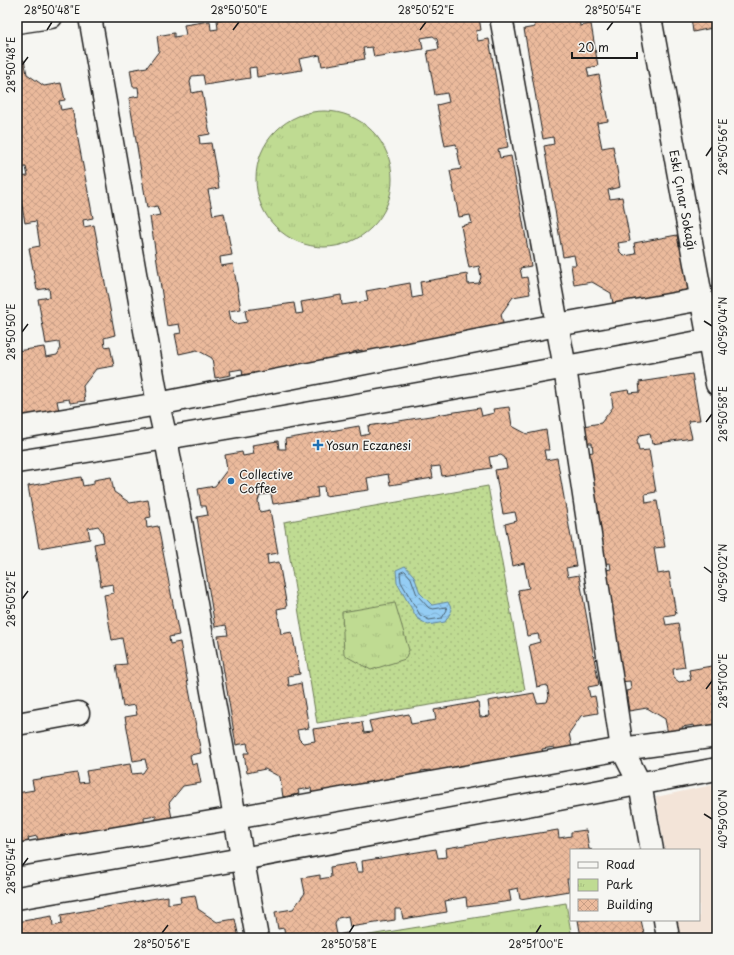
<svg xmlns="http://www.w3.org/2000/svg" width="734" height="955" viewBox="0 0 734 955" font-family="'Playpen Sans',sans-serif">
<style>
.built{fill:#f3e4d8}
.grass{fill:url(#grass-dots);stroke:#6e7c57}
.park{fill:url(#park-tufts);stroke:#6e7c57}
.water{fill:url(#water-waves);stroke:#64869e}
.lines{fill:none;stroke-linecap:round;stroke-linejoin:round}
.shore{stroke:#4c6372;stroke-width:1}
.building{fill:url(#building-cross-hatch);stroke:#1c1c1c;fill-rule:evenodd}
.minor-casing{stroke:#1c1c1c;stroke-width:25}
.minor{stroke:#f6f6f2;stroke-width:22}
.ticks{fill:none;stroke:#1c1c1c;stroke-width:1.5}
.poi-dot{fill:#1f6fb2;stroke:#f6f6f2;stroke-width:1.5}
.labels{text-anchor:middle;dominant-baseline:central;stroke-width:3;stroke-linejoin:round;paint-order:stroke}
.street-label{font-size:12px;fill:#1c1c1c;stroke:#f6f6f2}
.poi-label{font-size:12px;fill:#1c1c1c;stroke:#f6f6f2;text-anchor:start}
.neatline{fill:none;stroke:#1c1c1c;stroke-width:1.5}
.ticks-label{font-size:10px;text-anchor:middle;fill:#1c1c1c}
</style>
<defs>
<pattern id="grass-dots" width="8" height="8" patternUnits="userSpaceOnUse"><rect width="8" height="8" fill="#bfdb92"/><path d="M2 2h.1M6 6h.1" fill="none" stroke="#a4bb7d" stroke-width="1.8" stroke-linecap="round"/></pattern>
<pattern id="park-tufts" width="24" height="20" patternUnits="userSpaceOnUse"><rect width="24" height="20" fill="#bfdb92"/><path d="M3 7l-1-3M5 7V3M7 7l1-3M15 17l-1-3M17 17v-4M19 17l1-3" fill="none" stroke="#a4bb7d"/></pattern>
<pattern id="water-waves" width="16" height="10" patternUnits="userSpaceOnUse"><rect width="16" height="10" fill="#94cdf4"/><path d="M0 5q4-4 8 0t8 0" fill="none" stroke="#7fafd1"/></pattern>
<pattern id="building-cross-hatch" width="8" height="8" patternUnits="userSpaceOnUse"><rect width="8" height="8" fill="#ebba9c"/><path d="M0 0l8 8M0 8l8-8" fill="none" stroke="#c99f86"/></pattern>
</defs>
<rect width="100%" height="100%" fill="#f6f6f2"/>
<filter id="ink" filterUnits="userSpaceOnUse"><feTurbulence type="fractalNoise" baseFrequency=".025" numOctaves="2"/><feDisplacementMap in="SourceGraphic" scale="8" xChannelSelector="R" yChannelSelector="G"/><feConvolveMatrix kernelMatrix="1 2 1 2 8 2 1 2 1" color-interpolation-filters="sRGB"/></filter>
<g filter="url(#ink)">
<path class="built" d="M717 784V938H680L677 920H699V850H665L656 797Z"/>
<path class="grass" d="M488 486 525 690 317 723 284 522Z"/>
<g class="park">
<circle cx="324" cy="179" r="68"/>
<path d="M395 603 409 650 405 659 371 670 344 655 342 612Z"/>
<path d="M566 903 572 938H351Z"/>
</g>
<path class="water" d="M405 566 414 576 420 593 432 605 448 602 452 610 445 622 428 625 417 618 397 583 396 570Z"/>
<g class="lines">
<path class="shore" d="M405 571 411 578 417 595 429 608 433 609 446 607 447 610 442 618 429 620 420 615 401 582 400 573Z"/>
</g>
<g class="building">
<path d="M232 17H479L481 30 476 31 478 41 489 39 508 147 498 149 500 158 511 156 531 266 520 268 522 278 527 277 530 294 513 297 501 314 504 328H486L474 330 476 339 363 360 362 350 353 352 355 363 243 377 242 369 230 371 231 375 215 378 212 358 197 350 179 354 175 334 181 333 179 324 167 326 150 217 160 215 157 206 147 208 129 98 139 96 138 87H133L130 70 147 67 159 51 157 36 174 33V37L186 35 184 25 210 21 211 30 218 29 217 20ZM433 36 437 39 439 49 427 51 435 95 447 93 449 102 437 105 445 146 456 144 461 169 450 171 459 217 470 215 472 223 461 226 469 268 479 266 481 277 479 283 468 284 467 274 420 282 422 296 412 298 410 283 366 291 368 301 342 305 341 295 301 302 303 313 296 314 294 303 245 310 247 322 235 324 231 320 229 311 241 309 233 264 221 266 220 257 232 255 224 213 213 215 208 190 219 188 211 143 200 144 199 136 210 134 202 91 192 93 190 82 192 76 203 75 205 85 250 78 249 68 256 67 257 77 302 70 299 59 320 55 322 66 365 59 363 48 372 47 374 57 423 49 421 38Z"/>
<path d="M527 17H579L580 26 591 24 598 66 587 68 589 77 599 75 608 121 597 123 602 148 613 146 620 187 608 190 610 199 622 197 630 241 618 243 620 252 624 256 636 254 634 243 677 235 679 246 688 244 698 297 642 308 640 299 628 301 629 305 614 308 611 293 592 282 574 285 571 265H576L574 255 563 257 544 146 554 144 553 137 543 139 524 29 535 27 533 18 528 19Z"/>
<path d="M691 17H717V27L693 32Z"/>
<path d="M24 60 27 74 44 86 61 83 65 100 59 101 61 110 72 108 93 218 83 220 84 227 94 225 115 335 104 338 105 347 110 346 114 366 96 369 83 386 85 401 70 403 69 399 57 401 59 411 17 417V351L44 347 46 357 57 355 60 350 59 342 46 344 38 299 50 297 49 288 37 290 29 248 40 246 36 221 25 223 17 177 28 176 26 167 17 168V61Z"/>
<path d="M692 374 700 420 688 421 692 438 652 444 650 433 640 435 637 440 639 451 649 450 656 492 645 494 646 503 657 501 665 547 654 548 658 574 669 572 676 614 664 616 666 625 678 623 685 667 673 669 674 678 679 682 691 680 689 670 717 665V731L696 735 694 725 682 727 683 731 668 734 665 719 647 708 629 711 626 691 631 690 630 681 618 682 601 571 611 569 610 563 599 564 582 454 593 452 592 443H586L583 426 601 423 613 407 611 393 628 390 629 393 640 392 639 382Z"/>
<path d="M509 407 512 426 527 434 546 430 549 450H544L546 460 557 458 576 566 566 568 568 577 579 575 599 685 588 687 590 697 595 696 598 713 581 716 569 733 572 748 554 751V747L542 749 544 758 431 779 430 770 421 771 423 782 312 796 311 788 298 790 299 794 283 797 280 777 265 769 247 773 244 753H249L247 743 236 745 218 636 228 635 226 625 215 627 197 517 208 515 206 506H201L198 489 215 486 227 470 225 455 242 452 243 456 254 454 252 445 278 441 279 449H286L285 439 359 426 361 436 369 434 368 426 480 408 482 416 494 413 493 409ZM501 455 505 458 507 468 495 470 503 514 515 512 517 521 505 524 513 566 524 563 529 588 518 590 527 636 538 634 540 642 529 645 537 687 547 685 549 696 547 702 537 703 534 693 488 701 490 716 480 717 478 702 434 710 436 720 411 724 409 714 369 721 372 732 364 733 362 722 313 729 315 741 303 743 299 739 297 730 309 728 301 683 289 686 288 676 300 674 292 632 281 634 277 609 287 607 279 562 268 564 267 555 278 553 270 510 260 512 258 501 260 495 271 494 273 504 318 497 317 487 324 486 325 496 369 490 367 478 388 474 390 485 433 478 431 467 440 466 442 476 491 468 489 457Z"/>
<path d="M81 477 83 486 94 484V480L111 477 114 492 130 503 148 500 151 517 146 518 147 528 158 526 179 635 169 637 170 644 180 642 201 753 190 755 192 765 197 763 201 783 183 786 169 803 172 818 156 821V816L144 818 145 828 38 846 37 836 28 838 30 848 17 850V793L34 790 32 780 77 773 79 783 88 782 86 771 130 764 132 774 143 773 147 767 145 759 133 761 125 717 137 715 135 705 123 707 116 665 127 664 122 638 112 640 104 595 114 593 113 584 101 586 94 544 104 542 102 531 98 526 88 528 90 539 39 548 28 486Z"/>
<path d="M558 830 559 838 571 836V832L586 830 589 849 592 850H571V879H567L569 891 520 899 518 888 509 890 511 901 467 907 466 897 445 901 447 912 403 919 401 909H395V920L350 927 348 916 338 918 335 924 337 935 347 933 348 938H285L284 928 278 929 275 912 293 909 305 893 302 878 320 875V879L331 877 330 867 355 863 357 872H363L362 861 436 849 438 858 447 857 446 848Z"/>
<path d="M195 895 198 909 217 922 235 919 239 938H17V922L52 916 53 926 62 924 61 915 168 896V904L181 902 180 897Z"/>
<path d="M578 920H641L645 938H594L593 935 581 937Z"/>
</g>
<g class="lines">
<defs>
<g id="minor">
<path d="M90 17 158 404 166 439 257 938"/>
<path d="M501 17 565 368 622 749 640 784 652 850"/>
<path id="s1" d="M650 17 717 384"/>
<path d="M17 22 51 17"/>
<path d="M17 428 158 404 557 325 702 299"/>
<path d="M17 462C248 426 479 384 709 340"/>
<path d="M17 724 78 713"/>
<path d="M17 855 235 818 622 749 717 736"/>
<path d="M17 898 242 859 717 769"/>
<path d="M665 920 668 938"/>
</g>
</defs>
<use href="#minor" class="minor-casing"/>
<use href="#minor" class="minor"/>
</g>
</g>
<path class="ticks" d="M47 30 52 22M233 30 239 22M420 30 426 22M607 30 613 22M22 65 28 57M706 156 712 147M704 321 712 326M22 332 28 324M706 422 712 414M704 567 712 573M22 599 28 591M706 689 712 681M704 814 712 819M22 866 28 858M162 933 168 925M349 933 354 925M536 933 541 925"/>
<g class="poi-dot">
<path d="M316 439h4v4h4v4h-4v4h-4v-4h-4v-4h4z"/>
<circle cx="231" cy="481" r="4"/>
</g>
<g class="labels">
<g class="street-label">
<text stroke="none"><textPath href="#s1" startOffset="186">Eski Çınar Sokağı</textPath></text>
</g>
<g class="poi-label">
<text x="326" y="445">Yosun Eczanesi</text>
<text x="239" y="474">Collective<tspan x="239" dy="14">Coffee</tspan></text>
</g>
</g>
<rect width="734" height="955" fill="none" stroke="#f6f6f2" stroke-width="44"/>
<rect x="570" y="849" width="130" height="72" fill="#f6f6f2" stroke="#9f9f9c"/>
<rect x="578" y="862" width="20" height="6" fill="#f6f6f2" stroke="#9f9f9c"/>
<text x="606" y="869" font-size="12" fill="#1c1c1c">Road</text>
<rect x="578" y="879" width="20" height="12" fill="url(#park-tufts)" stroke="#9f9f9c"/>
<text x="606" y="889" font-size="12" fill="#1c1c1c">Park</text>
<rect x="578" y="899" width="20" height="12" fill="url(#building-cross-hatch)" stroke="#9f9f9c"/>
<text x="606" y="909" font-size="12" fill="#1c1c1c">Building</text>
<path d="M572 52v6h65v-6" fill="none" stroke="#1c1c1c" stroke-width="2"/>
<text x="578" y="52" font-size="12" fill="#1c1c1c" stroke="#f6f6f2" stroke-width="3" paint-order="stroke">20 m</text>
<rect x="22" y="22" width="690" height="911" class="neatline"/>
<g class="ticks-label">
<text x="52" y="14">28°50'48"E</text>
<text x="239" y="14">28°50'50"E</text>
<text x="426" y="14">28°50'52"E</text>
<text x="613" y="14">28°50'54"E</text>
<text transform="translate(11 65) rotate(-90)" y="4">28°50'48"E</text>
<text transform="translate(723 147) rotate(-90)" y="4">28°50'56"E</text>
<text transform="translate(723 326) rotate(-90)" y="4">40°59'04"N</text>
<text transform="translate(11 332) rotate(-90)" y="4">28°50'50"E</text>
<text transform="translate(723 414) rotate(-90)" y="4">28°50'58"E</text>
<text transform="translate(723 573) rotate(-90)" y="4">40°59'02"N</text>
<text transform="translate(11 599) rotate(-90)" y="4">28°50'52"E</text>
<text transform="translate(723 681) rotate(-90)" y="4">28°51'00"E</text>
<text transform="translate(723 819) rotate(-90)" y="4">40°59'00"N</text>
<text transform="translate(11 866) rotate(-90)" y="4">28°50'54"E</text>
<text x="162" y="948">28°50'56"E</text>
<text x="349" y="948">28°50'58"E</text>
<text x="536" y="948">28°51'00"E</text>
</g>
</svg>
